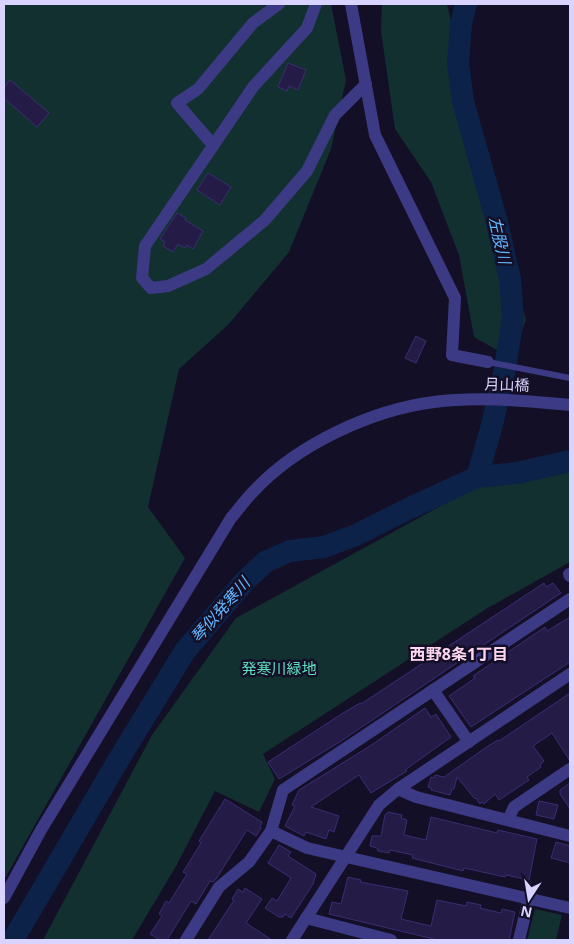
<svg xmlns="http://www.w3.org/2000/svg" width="574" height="944" viewBox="0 0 574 944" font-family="'Open Sans','Noto Sans JP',sans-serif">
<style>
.green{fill:#12302f}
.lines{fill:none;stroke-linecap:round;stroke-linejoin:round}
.river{stroke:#0c2248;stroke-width:22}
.building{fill:#241b47;stroke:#3b2d73}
.lane{stroke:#3d3a85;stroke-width:6}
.street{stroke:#3d3a85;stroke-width:12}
.labels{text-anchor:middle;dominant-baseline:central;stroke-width:5;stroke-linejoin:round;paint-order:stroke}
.street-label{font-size:15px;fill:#d9d4ff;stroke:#130f26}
.park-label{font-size:15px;fill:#5fe0c0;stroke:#130f26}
.water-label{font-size:16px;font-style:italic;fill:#62b6ff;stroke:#130f26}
.neighbourhood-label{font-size:16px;font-weight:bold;fill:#ffd6f0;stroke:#130f26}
</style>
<rect width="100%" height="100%" fill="#130f26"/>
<g class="green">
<path d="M4 4H331L346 80 331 149 289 252 228 325 179 369 148 507 185 558 4 880Z"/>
<path d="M382 4H447L472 108 477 181 506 250 526 320 511 358 474 337 459 255 431 182 395 129 381 31Z"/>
<path d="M570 469V562L486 609 263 754 275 779 259 812 215 791 175 868 132 940H43L152 735 236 618 477 486Z"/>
<path d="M535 909 562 915 556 940H527Z"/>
</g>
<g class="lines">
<g class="river">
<path d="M466 4 461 24 458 63 463 101 496 219 510 279 513 318 505 368 491 429 477 477"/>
<path d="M13 940 119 759 185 651 244 582 265 562 290 551 324 547 356 535 410 508 477 477 517 473 570 461"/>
</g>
</g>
<g class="building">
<path d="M288 63 306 70 298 90 289 86 287 91 278 87Z"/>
<path d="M10 80 49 113 37 127 4 98V88Z"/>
<path d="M208 173 231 187 220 205 197 190Z"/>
<path d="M177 213 186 218 185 220 203 231 193 249 187 245 185 248 178 244 173 252 163 246 165 242 160 239Z"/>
<path d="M416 336 426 341 416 363 405 358Z"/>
<path d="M544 583 546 587 553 583 561 593 338 743 279 779 268 762 340 715 360 703 361 704Z"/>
<path d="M570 617V662L471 727 449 696 475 678 473 676 536 633 545 627 547 631Z"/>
<path d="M570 693V761L552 733 533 746 544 761 540 765 541 767 527 777 529 780 499 800 495 794 484 804 482 802 480 804 476 798 475 799 457 777 454 789H452L450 795 431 790V788L428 787 431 777 434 778 435 775 444 777 488 746 498 740 499 741Z"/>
<path d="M425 708 431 717 436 714 451 737 405 770 407 771 371 793 359 775 311 807 339 816 334 832 329 830 326 839 306 832 304 836 285 826 295 806 292 805 299 790 370 746Z"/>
<path d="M570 783V809L560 794V790Z"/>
<path d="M225 799 262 822 260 827 261 828 256 836 247 830 216 879 213 882 210 881 196 904 191 901 167 940H160L150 934 162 916 159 914 166 901 169 903 187 874 183 872 201 843 199 841Z"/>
<path d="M539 801 558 805 554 819 536 815Z"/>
<path d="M388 812 402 815 401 818 407 820 404 835 426 840 431 817 497 833 498 830 537 839 529 880 506 875 505 877 464 868 463 871 412 858 413 855 390 850 389 853 378 851 377 848 370 846 372 836H381L385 815Z"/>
<path d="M556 842 570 846V863L551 858Z"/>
<path d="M279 845 291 852 288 856 316 874 313 884 291 918 285 914 283 917H279L265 908 272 898 277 901 291 878 268 863Z"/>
<path d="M348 877 361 880 360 882 408 891 401 919 431 926 437 900 466 906 467 902 481 905 480 908 501 913 502 909 515 912 509 940H438L329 914 332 902 341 904Z"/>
<path d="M245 888 262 899 246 923 272 940H208L234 900 232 899 238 889 243 892Z"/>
</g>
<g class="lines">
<path class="lane" d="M488 362 570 378"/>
<g class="street">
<path d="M316 4 307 28 253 87 145 246 142 278 151 288 168 286 206 269 265 220 307 171 335 115 366 84"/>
<path d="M351 4 375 135 455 298 452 355 488 362"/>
<path d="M213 145 177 103 198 89 253 23 279 4"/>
<path d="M569 574 570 576"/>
<path d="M433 690 469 742"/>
<path d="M398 789 416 797 570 836"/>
<path d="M508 820 514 807 570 769"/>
<path d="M271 831 307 848 570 908"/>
<path d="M4 898 41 830 231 518C238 510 245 500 253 492 296 445 371 410 434 402 479 396 525 401 570 405"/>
<path d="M306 918 391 940"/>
<path d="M186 940 219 887 249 862 271 831 283 790 570 599"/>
<path d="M292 940 379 805 398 789 570 674"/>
<path d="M519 940 529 898"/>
</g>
</g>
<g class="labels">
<g class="street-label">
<text transform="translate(507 384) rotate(2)">月山橋</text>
</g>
<g class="park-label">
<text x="279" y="668">発寒川緑地</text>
</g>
<g class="water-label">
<text transform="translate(500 240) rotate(77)">左股川</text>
<text transform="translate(220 610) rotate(-49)">琴似発寒川</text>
</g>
<g class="neighbourhood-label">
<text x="459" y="654">西野8条1丁目</text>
</g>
</g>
<rect width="574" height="944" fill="none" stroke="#d9d4ff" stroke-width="10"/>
<g transform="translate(529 899) rotate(192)" stroke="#130f26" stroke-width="4" paint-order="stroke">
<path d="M0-4L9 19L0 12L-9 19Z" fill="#d9d4ff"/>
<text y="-8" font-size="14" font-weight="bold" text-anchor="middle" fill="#d9d4ff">N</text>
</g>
</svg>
